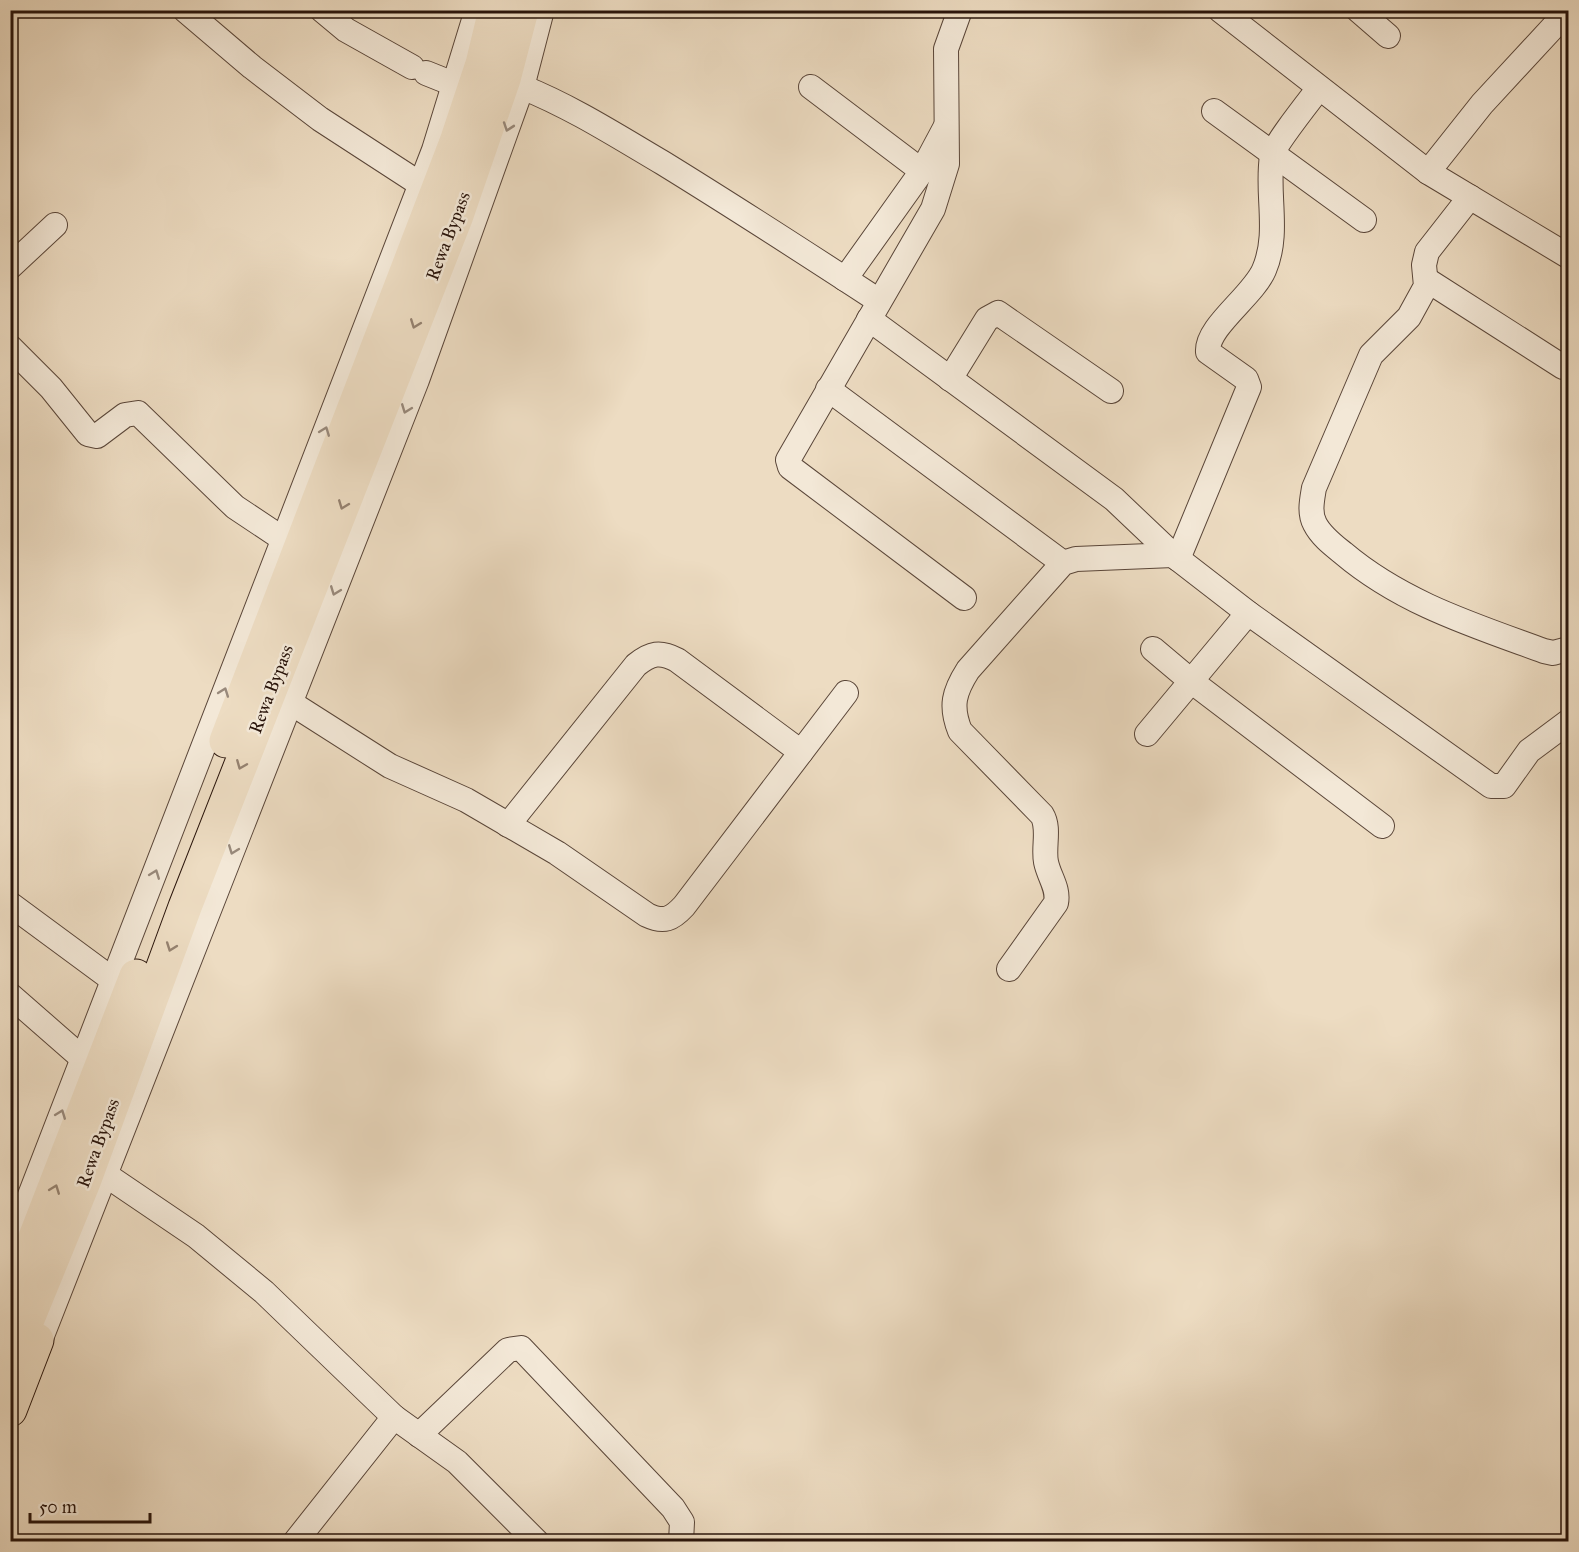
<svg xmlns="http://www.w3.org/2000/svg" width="1579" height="1552" viewBox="0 0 1579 1552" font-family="'IM FELL Great Primer',serif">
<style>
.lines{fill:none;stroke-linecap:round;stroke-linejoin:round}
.minor-casing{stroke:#5a4639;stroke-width:26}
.highway-casing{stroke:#29140b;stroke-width:35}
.minor{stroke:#f3e8d7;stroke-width:24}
.highway{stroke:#eddcc2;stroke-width:33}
.oneway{stroke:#98897b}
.oneway2{stroke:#958270}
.labels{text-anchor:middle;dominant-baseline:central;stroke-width:5;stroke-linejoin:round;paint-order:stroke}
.street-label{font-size:18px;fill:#29140b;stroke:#f3e8d7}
</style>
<rect width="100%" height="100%" fill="#eddcc2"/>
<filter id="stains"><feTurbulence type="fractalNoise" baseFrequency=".00333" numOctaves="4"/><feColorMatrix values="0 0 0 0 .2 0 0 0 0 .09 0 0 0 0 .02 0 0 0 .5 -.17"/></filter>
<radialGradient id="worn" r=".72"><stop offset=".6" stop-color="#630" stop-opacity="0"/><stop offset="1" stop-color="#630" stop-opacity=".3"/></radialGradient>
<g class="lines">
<defs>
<g id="minor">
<path d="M185 10 252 67 320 119 420 184"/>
<path d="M322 10 346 30 412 67"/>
<path d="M960 10 946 49 947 164 933 209 788 460 790 467 964 598"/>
<path d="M1220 10 1428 172 1568 256"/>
<path d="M1358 10 1388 36"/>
<path d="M426 73 456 85"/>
<path d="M522 87C572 107 617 136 663 163 736 208 807 254 879 301"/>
<path d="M811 87 922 171"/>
<path d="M1214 111 1364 220"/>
<path d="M1428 172 1482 104 1568 11"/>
<path d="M1470 197 1427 252 1424 265 1426 286 1409 317 1371 355 1314 488C1312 500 1309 513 1315 524 1321 536 1333 545 1343 553 1402 603 1473 625 1544 651L1553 653 1568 649"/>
<path d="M10 267 55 225"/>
<path d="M845 279 922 171 946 126"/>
<path d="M1427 280 1563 367"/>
<path d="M869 319 1114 499 1173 555 1248 613 1491 786H1504L1529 751 1568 722"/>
<path d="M10 347 51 388 88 434 97 436 125 415 138 413 235 507 283 539"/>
<path d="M950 379 987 319 998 313 1111 391"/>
<path d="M828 389 1063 563"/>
<path d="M1178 559 1249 387 1246 379 1208 352C1206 327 1253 296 1264 270 1280 233 1266 194 1272 156 1274 145 1310 100 1319 88"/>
<path d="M1153 649 1191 681 1382 826"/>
<path d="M291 703 390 766 466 800 557 853 647 915C664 923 672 919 684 906L846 693"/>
<path d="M1147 734 1248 613"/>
<path d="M508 825 636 665C651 653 660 651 677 660L801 752"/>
<path d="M10 904 113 980"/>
<path d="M1009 969 1056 903C1059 888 1049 877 1046 862 1043 847 1050 828 1042 815L960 731C950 706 954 692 968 670L1063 563 1076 559 1173 555"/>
<path d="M10 995 82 1058"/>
<path d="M106 1175 196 1236 264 1292 394 1417 457 1462 537 1542"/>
<path d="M10 1247 434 150 477 10"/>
<path d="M34 1356 417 380 522 87 542 10"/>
<path d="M419 1435 508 1350 521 1348 673 1508 682 1522 681 1542"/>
<path d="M295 1542 394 1417"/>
</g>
<g id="highway">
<path d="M226 741 456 142 482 64 495 10"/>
<path d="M10 1302 136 976"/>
<path d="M10 1363 84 1182 185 907 456 218 504 79 522 10"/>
<path d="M10 1410 37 1340"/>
</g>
</defs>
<use href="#minor" class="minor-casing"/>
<use href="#highway" class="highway-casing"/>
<use href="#minor" class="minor"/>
<use href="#highway" class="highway"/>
</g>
<defs><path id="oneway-chevron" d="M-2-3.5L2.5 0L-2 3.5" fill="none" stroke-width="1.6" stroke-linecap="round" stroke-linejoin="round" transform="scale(1.5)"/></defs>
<g class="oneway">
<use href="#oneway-chevron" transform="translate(508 127) rotate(109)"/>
<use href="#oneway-chevron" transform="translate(406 409) rotate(111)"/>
<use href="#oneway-chevron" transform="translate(325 431) rotate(-69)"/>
<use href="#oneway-chevron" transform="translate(335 591) rotate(111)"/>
<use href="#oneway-chevron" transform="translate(224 692) rotate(-70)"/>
<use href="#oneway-chevron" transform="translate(233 850) rotate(111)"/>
<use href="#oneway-chevron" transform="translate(155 874) rotate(-69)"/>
<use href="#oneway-chevron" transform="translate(61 1114) rotate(-69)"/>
</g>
<g class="oneway2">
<use href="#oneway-chevron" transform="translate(415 324) rotate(111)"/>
<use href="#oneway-chevron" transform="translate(343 505) rotate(111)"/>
<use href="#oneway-chevron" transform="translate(241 765) rotate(112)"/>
<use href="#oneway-chevron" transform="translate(171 947) rotate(110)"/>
<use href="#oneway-chevron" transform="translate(55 1189) rotate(-69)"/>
</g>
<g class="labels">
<g class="street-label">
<text transform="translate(448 236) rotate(-69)">Rewa Bypass</text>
<text transform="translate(271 689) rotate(-69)">Rewa Bypass</text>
<text transform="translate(98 1143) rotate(-70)">Rewa Bypass</text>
</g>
</g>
<rect width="1579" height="1552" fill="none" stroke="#eddcc2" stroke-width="36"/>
<rect x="12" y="12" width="1555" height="1528" fill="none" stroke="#29140b" stroke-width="3"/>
<rect x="18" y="18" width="1543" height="1516" fill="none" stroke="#29140b" stroke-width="1.5"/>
<path d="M30 1513v9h120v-9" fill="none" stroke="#29140b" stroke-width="3"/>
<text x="39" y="1513" font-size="18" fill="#29140b" stroke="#f3e8d7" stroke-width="4.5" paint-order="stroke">50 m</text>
<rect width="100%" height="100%" filter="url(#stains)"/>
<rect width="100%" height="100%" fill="url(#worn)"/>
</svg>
